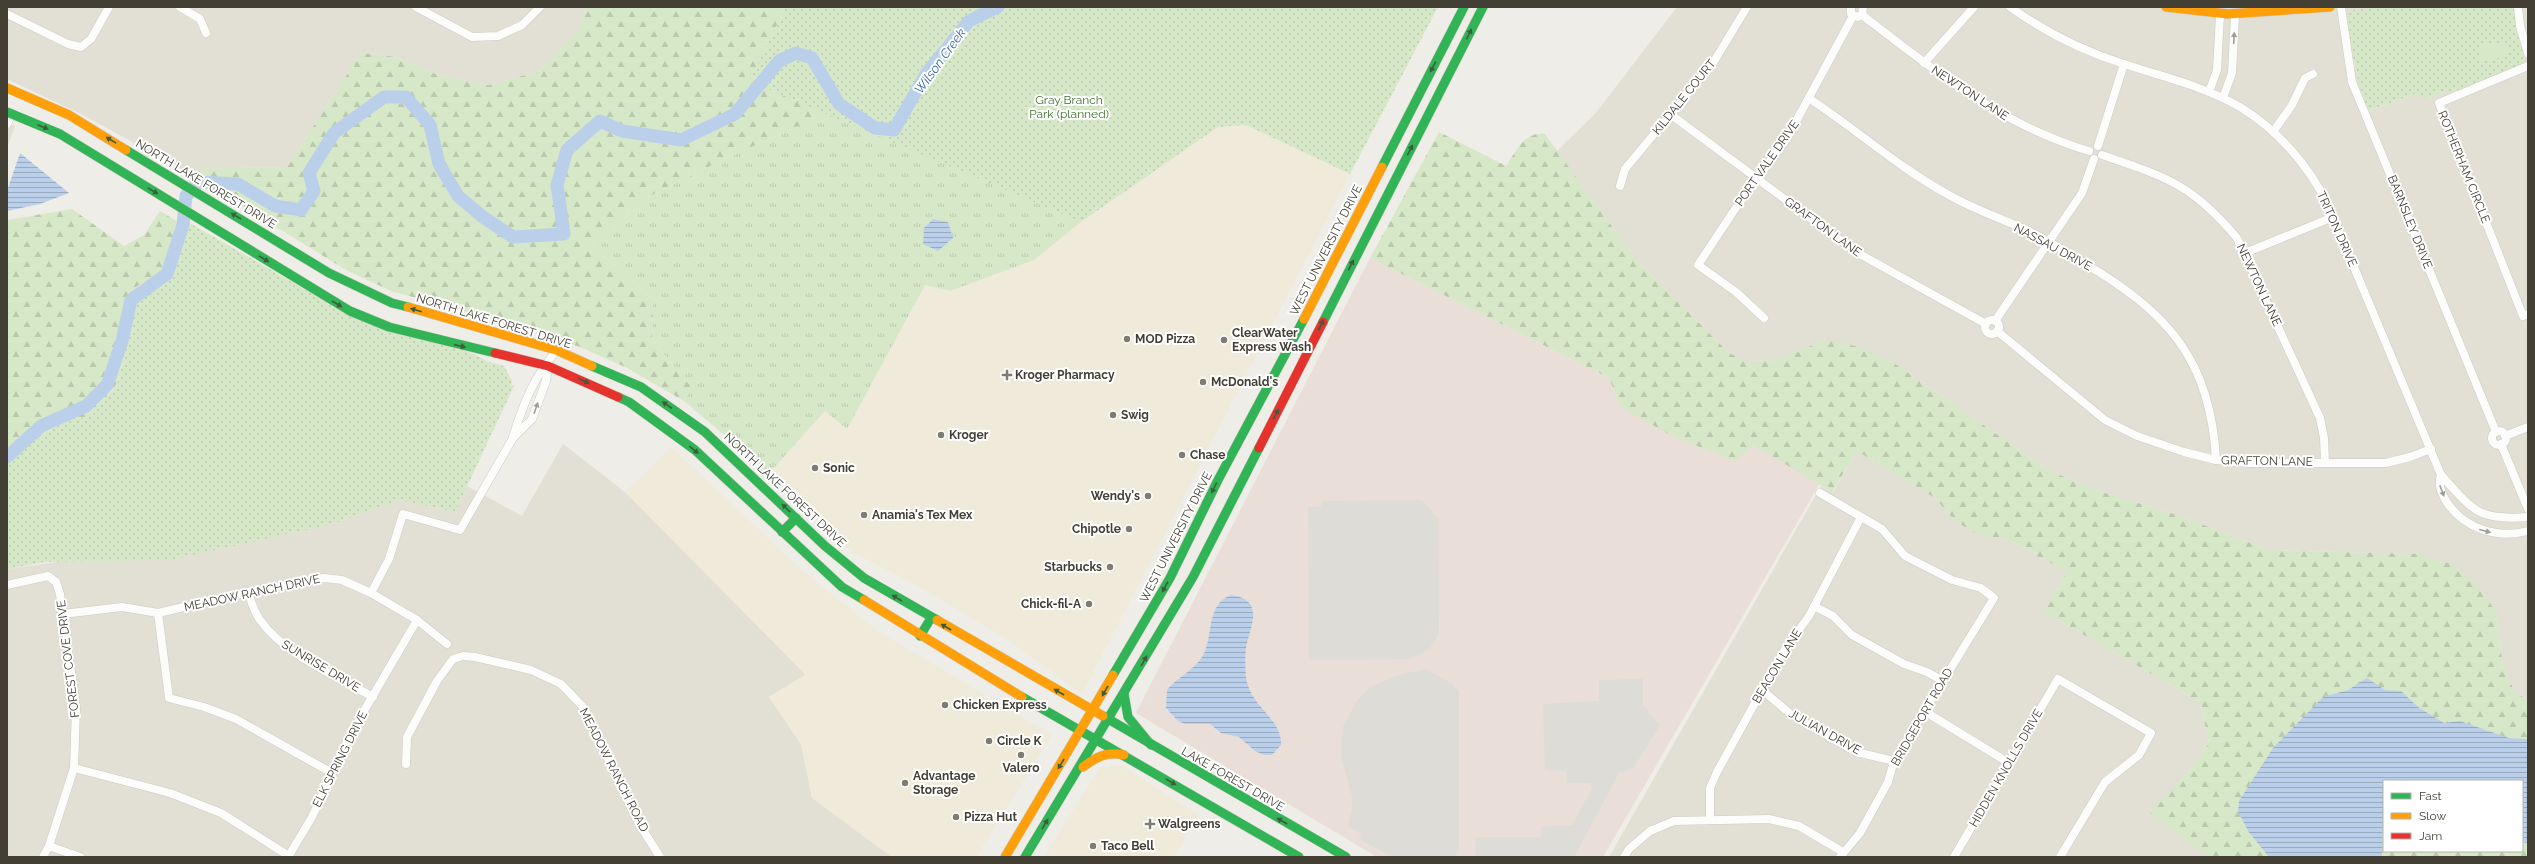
<svg xmlns="http://www.w3.org/2000/svg" width="2535" height="864" viewBox="0 0 2535 864" font-family="Raleway,sans-serif">
<style>
.residential{fill:#e2dfd5}
.commercial{fill:#f0eada}
.medical{fill:#e9ded8}
.grass{fill:url(#grass-tufts)}
.forest{fill:url(#forest-firs);fill-rule:evenodd}
.park{fill:url(#park-dots)}
.garden{fill:#d7e8c8}
.parking{fill:#dddcd7}
.water{fill:url(#water-rules)}
.lines{fill:none;stroke-linecap:round;stroke-linejoin:round}
.river{stroke:#bad0ea;stroke-width:13}
.street-casing{stroke:#cccbc5;stroke-width:9}
.fast-casing{stroke:#cccbbf;stroke-width:10}
.slow-casing{stroke:#cccbbf;stroke-width:10}
.jam-casing{stroke:#cccbbf;stroke-width:10}
.street{stroke:#fcfcfb;stroke-width:8}
.fast{stroke:#30b455;stroke-width:9}
.slow{stroke:#ff9f0a;stroke-width:9}
.jam{stroke:#e5322d;stroke-width:9}
.oneway{fill:#3e5c3d}
.oneway2{fill:#a09e98}
.poi-dot{fill:#7f7c73;stroke:#fff;stroke-width:1.5}
.labels{text-anchor:middle;dominant-baseline:central;stroke-width:4;stroke-linejoin:round;paint-order:stroke}
.street-label{font-size:12px;fill:#433f35;stroke:#fff}
.park-label{font-size:12px;fill:#3d702c;stroke:#fff}
.poi-label{font-size:12px;font-weight:bold;fill:#433f35;stroke:#fff;text-anchor:start}
.water-label{font-size:13px;font-style:italic;fill:#3568a7;stroke:#fff}
</style>
<defs>
<pattern id="grass-tufts" width="24" height="20" patternUnits="userSpaceOnUse"><rect width="24" height="20" fill="#d7e8c8"/><path d="M3 7l-1-3M5 7V3M7 7l1-3M15 17l-1-3M17 17v-4M19 17l1-3" fill="none" stroke="#bac8ac"/></pattern>
<pattern id="forest-firs" width="22" height="20" patternUnits="userSpaceOnUse"><rect width="22" height="20" fill="#d7e8c8"/><path d="M5 1l3.5 6h-7zM16 11l3.5 6h-7z" fill="#bac8ac"/></pattern>
<pattern id="park-dots" width="8" height="8" patternUnits="userSpaceOnUse"><rect width="8" height="8" fill="#d7e8c8"/><path d="M2 2h.1M6 6h.1" fill="none" stroke="#bac8ac" stroke-width="1.8" stroke-linecap="round"/></pattern>
<pattern id="water-rules" width="6" height="5" patternUnits="userSpaceOnUse"><rect width="6" height="5" fill="#bad0ea"/><path d="M0 2.5h6" fill="none" stroke="#99aabe"/></pattern>
</defs>
<rect width="100%" height="100%" fill="#eeede7"/>
<g class="residential">
<path d="M7 7H587L578 31 540 71 489 85 438 75 396 57 361 53 287 167 182 169 83 115 7 79Z"/>
<path d="M1677 7H2370L2357 9 2347 16 2353 62 2369 111 2415 94 2431 99 2438 93 2453 92 2525 56 2519 40 2514 7H2528V701L2514 690 2503 666 2496 612 2419 554 2269 550 2180 516 2102 492 2050 471 1891 361 1826 340 1775 360 1746 361 1729 353 1637 261 1557 151 1595 114Z"/>
<path d="M7 123 15 126 7 148Z"/>
<path d="M563 444 625 492 806 675 769 697 801 744 812 798 892 857H7V569L332 524 399 500 455 512 467 486 522 516Z"/>
<path d="M1857 451 1935 498 1955 521 1973 532 2012 542 2067 572 2044 612 2200 702 2209 743 2191 769 2151 813 2209 857H1609L1821 486 1833 492Z"/>
</g>
<g class="commercial">
<path d="M1246 125 1350 174 1082 694 1008 640 923 589 851 551 769 473 825 411 847 429 925 285 950 291 1034 260 1081 222 1218 127Z"/>
<path d="M671 447 805 573 878 631 1052 735 976 857H892L812 798 801 744 769 697 806 674 625 492Z"/>
<path d="M1120 765 1199 815 1173 857H1044L1100 768Z"/>
</g>
<path class="medical" d="M1370 258 1609 378 1621 407 1753 445 1820 483 1603 857H1377L1136 713Z"/>
<path class="grass" d="M827 113 1081 222 1034 260 950 291 925 285 847 429 825 411 769 473 684 401 692 388 652 340 653 299 593 247 648 197 720 161Z"/>
<g class="forest">
<path d="M587 7H786L749 81 827 113 720 161 648 197 593 247 653 299 652 340 692 388 684 401 627 368 580 347 535 331 391 291 346 270 182 169 287 167 361 53 396 57 438 75 489 85 540 71 578 31Z"/>
<path d="M1439 132 1506 166C1517 150 1524 132 1545 134L1637 261 1729 353 1746 361 1775 360 1826 340 1855 346 1891 361 2050 471 2102 492 2180 516 2269 550 2419 554 2454 565 2477 584 2496 612 2503 666 2514 690 2528 701V857H2209L2150 813 2191 769 2209 743 2200 702 2044 612 2067 572 2012 542 1973 532 1955 521 1935 498 1857 451 1832 492 1753 445 1735 461 1672 436 1621 407 1609 378 1370 258ZM2384 781H2522V851H2384Z"/>
<path d="M72 209 124 246 144 235 160 211 183 225 175 265 134 288 132 323 118 382 91 417 68 418 7 459V220Z"/>
</g>
<g class="park">
<path d="M786 7H1438L1350 174 1246 125 1218 127 1081 222 749 81Z"/>
<path d="M2370 7H2514L2519 40 2525 56 2521 64 2453 92 2438 93 2431 99 2415 94 2368 111C2356 79 2351 49 2347 16L2352 10Z"/>
<path d="M181 218 337 308 467 351 489 362 504 366 512 381 511 385 514 386 455 512 399 500 332 524 170 560 45 562 7 569V459L68 418 91 417 118 382 132 323 134 288 156 279 175 265Z"/>
</g>
<path class="garden" d="M2506 42 2508 57 2481 60 2479 45Z"/>
<g class="parking">
<path d="M1420 500 1425 503 1438 519 1439 632 1435 641 1429 649 1410 659 1309 660 1308 507H1321L1322 501Z"/>
<path d="M1426 669 1454 685 1453 687 1459 690V850L1454 857H1393L1359 839 1362 834 1348 826 1352 810V796L1342 760 1341 745 1343 727 1358 699 1371 687 1395 676Z"/>
<path d="M1643 679V705L1660 725 1633 768 1619 773 1574 857H1475L1476 837H1541V827L1572 825 1592 789 1590 783H1567L1566 771 1545 770 1543 704 1599 701V680Z"/>
</g>
<g class="water">
<path d="M20 153 69 193 40 204 7 211V191Z"/>
<path d="M933 219 948 222 953 238 938 251 923 244 924 228Z"/>
<path d="M1231 595C1266 600 1250 626 1246 648 1245 657 1245 667 1246 676 1249 707 1282 717 1281 745L1272 755H1264L1255 751 1239 737 1221 733 1210 724H1185L1178 721 1166 708 1167 690C1178 676 1198 669 1205 651 1213 632 1207 604 1231 595Z"/>
<path d="M2367 678 2385 690 2401 691 2418 707 2444 723 2460 721 2509 738 2528 739V843L2522 842V781H2384L2382 857H2269L2248 831 2238 811 2239 801 2273 748 2323 697 2348 690Z"/>
</g>
<g class="lines">
<path class="river" d="M7 457 41 426 86 406 107 385 122 341 131 300 167 274 183 225 186 196 199 182 238 184 275 206 301 210 314 191 309 173 334 133 384 97H406L430 125 439 164 458 196 483 217 513 237 564 234 557 185 567 150 600 121 622 131 681 140 735 114 779 61 796 53 812 58 839 104 875 128 894 130 926 74 969 21 998 7"/>
<defs>
<g id="street">
<path d="M180 7 200 19 206 33"/>
<path d="M416 7 472 37 498 36 522 25 540 7"/>
<path d="M1851 7V14L1858 17 1862 15 1863 7"/>
<path d="M2010 7C2045 32 2083 51 2124 64 2163 77 2204 86 2240 107 2278 130 2309 166 2328 205L2441 475"/>
<path d="M2341 7 2352 82 2496 432"/>
<path d="M2518 7 2520 26 2528 53"/>
<path d="M7 14 68 44 81 47 91 39 109 7"/>
<path d="M1862 15C1933 70 2001 125 2089 151"/>
<path d="M1924 63 1974 7"/>
<path d="M2528 66 2439 103 2523 316 2528 314"/>
<path d="M2209 92 2217 70 2220 15"/>
<path d="M2223 98 2232 73 2235 15"/>
<path d="M1810 99C1857 130 1899 168 1949 195 1973 209 2000 218 2026 230 2046 239 2065 251 2084 263 2167 312 2211 359 2216 460"/>
<path d="M1670 114 1856 252 1986 324"/>
<path d="M7 124 12 114"/>
<path d="M2273 132 2292 105 2305 78 2313 74"/>
<path d="M2098 146 2124 64"/>
<path d="M2102 155C2166 177 2192 184 2237 238L2320 418 2324 438 2325 461"/>
<path d="M1620 186 1625 169 1713 63 1747 7"/>
<path d="M2245 253 2333 217"/>
<path d="M1764 318 1736 292 1698 265 1733 212 1787 138 1853 16"/>
<circle cx="1992" cy="327" r="7"/>
<path d="M1995 321 2082 193 2094 159"/>
<path d="M1997 331 2105 420 2137 436 2184 452 2216 460 2248 463H2386L2410 457 2431 449"/>
<circle cx="2499" cy="438" r="7"/>
<path d="M2505 436 2528 427"/>
<path d="M513 437C519 417 526 397 537 378 543 368 550 360 556 350"/>
<path d="M2501 444 2528 509"/>
<path d="M1820 493 1882 529 1905 556 1952 580 1981 588 1994 598 1894 761 1888 782 1860 833 1840 857"/>
<path d="M2528 517C2477 521 2473 510 2441 475 2438 485 2441 492 2446 501 2464 529 2497 539 2528 531"/>
<path d="M7 585 48 576 56 582 60 594 76 708 74 768 49 846 43 857"/>
<path d="M248 592C251 601 254 612 260 620 285 655 336 676 373 697"/>
<path d="M371 593 389 559 403 514 460 530 513 438 532 419 546 381 548 366"/>
<path d="M1814 606 1833 616 1852 635 1904 664 1927 672 1943 681"/>
<path d="M158 613 169 698 204 707 236 719 332 773"/>
<path d="M63 614 122 607 158 613 248 592 324 578 342 580 371 593 417 620 447 644"/>
<path d="M1762 690 1793 716 1856 752 1894 761"/>
<path d="M1924 711 2009 763"/>
<path d="M406 764 407 737 437 681 453 659 463 656 475 657 531 670 561 684 584 708 638 822 660 857"/>
<path d="M74 768 170 793 221 813 289 856"/>
<path d="M1710 820V788L1717 772 1783 652 1809 616 1861 517"/>
<path d="M49 846 80 857"/>
<path d="M288 857 312 817 350 735 417 620"/>
<path d="M1624 857 1629 849 1650 831 1674 821 1769 819 1799 826 1843 852"/>
<path d="M1954 857 2058 679 2151 733 2139 755 2105 782 2060 857"/>
</g>
<g id="fast">
<path d="M7 112 60 134 350 311 389 327 495 353"/>
<path d="M126 150 329 273 392 303 408 307"/>
<path d="M1382 167 1464 7"/>
<path d="M1323 322 1483 7"/>
<path d="M592 366 641 387 705 432 825 546 864 578 937 620"/>
<path d="M618 397 629 402 695 450 842 587 864 600"/>
<path d="M782 532 796 518"/>
<path d="M920 636 931 618"/>
<path d="M1113 675 1170 578 1218 480 1304 319"/>
<path d="M1124 694 1128 717 1151 745"/>
<path d="M1022 697 1299 857"/>
<path d="M1103 716 1346 857"/>
<path d="M1025 857 1193 577 1259 448"/>
</g>
<g id="slow">
<path d="M2166 7 2228 14 2330 7"/>
<path d="M7 88 69 115 126 150"/>
<path d="M408 307 556 350 592 366"/>
<path d="M1304 319 1382 167"/>
<path d="M864 600 1022 697"/>
<path d="M937 620 1103 716"/>
<path d="M1083 767C1096 757 1107 751 1124 755"/>
<path d="M1005 857 1113 675"/>
</g>
<g id="jam">
<path d="M495 353 548 366 618 397"/>
<path d="M1259 448 1323 322"/>
</g>
</defs>
<use href="#street" class="street-casing"/>
<use href="#fast" class="fast-casing"/>
<use href="#slow" class="slow-casing"/>
<use href="#jam" class="jam-casing"/>
<use href="#street" class="street"/>
<use href="#fast" class="fast"/>
<use href="#slow" class="slow"/>
<use href="#jam" class="jam"/>
</g>
<defs><path id="oneway-solid" d="M-6-.8H1V-3.2L6.5 0L1 3.2V.8H-6Z"/></defs>
<g class="oneway">
<use href="#oneway-solid" transform="translate(1469 34) rotate(-63)"/>
<use href="#oneway-solid" transform="translate(1433 67) rotate(118)"/>
<use href="#oneway-solid" transform="translate(43 127) rotate(23)"/>
<use href="#oneway-solid" transform="translate(111 140) rotate(-149)"/>
<use href="#oneway-solid" transform="translate(1410 150) rotate(-63)"/>
<use href="#oneway-solid" transform="translate(153 191) rotate(31)"/>
<use href="#oneway-solid" transform="translate(236 216) rotate(-149)"/>
<use href="#oneway-solid" transform="translate(264 259) rotate(31)"/>
<use href="#oneway-solid" transform="translate(1351 265) rotate(-63)"/>
<use href="#oneway-solid" transform="translate(337 304) rotate(31)"/>
<use href="#oneway-solid" transform="translate(416 310) rotate(-164)"/>
<use href="#oneway-solid" transform="translate(1321 325) rotate(-63)"/>
<use href="#oneway-solid" transform="translate(460 346) rotate(13)"/>
<use href="#oneway-solid" transform="translate(584 381) rotate(25)"/>
<use href="#oneway-solid" transform="translate(667 405) rotate(-145)"/>
<use href="#oneway-solid" transform="translate(1276 414) rotate(-63)"/>
<use href="#oneway-solid" transform="translate(694 450) rotate(39)"/>
<use href="#oneway-solid" transform="translate(1214 488) rotate(116)"/>
<use href="#oneway-solid" transform="translate(786 508) rotate(-136)"/>
<use href="#oneway-solid" transform="translate(1165 587) rotate(119)"/>
<use href="#oneway-solid" transform="translate(897 598) rotate(-149)"/>
<use href="#oneway-solid" transform="translate(946 627) rotate(-150)"/>
<use href="#oneway-solid" transform="translate(1144 661) rotate(-60)"/>
<use href="#oneway-solid" transform="translate(1105 691) rotate(120)"/>
<use href="#oneway-solid" transform="translate(1059 692) rotate(-150)"/>
<use href="#oneway-solid" transform="translate(1061 764) rotate(121)"/>
<use href="#oneway-solid" transform="translate(1171 782) rotate(31)"/>
<use href="#oneway-solid" transform="translate(1282 821) rotate(-150)"/>
<use href="#oneway-solid" transform="translate(1045 824) rotate(-59)"/>
</g>
<g class="oneway2">
<use href="#oneway-solid" transform="translate(2234 38) rotate(-87)"/>
<use href="#oneway-solid" transform="translate(536 408) rotate(-71)"/>
<use href="#oneway-solid" transform="translate(2442 491) rotate(69)"/>
<use href="#oneway-solid" transform="translate(2485 531) rotate(15)"/>
</g>
<g class="poi-dot">
<circle cx="1127" cy="339" r="4"/>
<circle cx="1224" cy="340" r="4"/>
<path d="M1005 369h4v4h4v4h-4v4h-4v-4h-4v-4h4z"/>
<circle cx="1203" cy="382" r="4"/>
<circle cx="1113" cy="415" r="4"/>
<circle cx="941" cy="435" r="4"/>
<circle cx="1182" cy="455" r="4"/>
<circle cx="815" cy="468" r="4"/>
<circle cx="1148" cy="496" r="4"/>
<circle cx="864" cy="515" r="4"/>
<circle cx="1129" cy="529" r="4"/>
<circle cx="1110" cy="567" r="4"/>
<circle cx="1089" cy="604" r="4"/>
<circle cx="945" cy="705" r="4"/>
<circle cx="989" cy="741" r="4"/>
<circle cx="1021" cy="755" r="4"/>
<circle cx="905" cy="783" r="4"/>
<circle cx="956" cy="817" r="4"/>
<path d="M1148 818h4v4h4v4h-4v4h-4v-4h-4v-4h4z"/>
<circle cx="1093" cy="846" r="4"/>
</g>
<g class="labels">
<g class="street-label">
<text transform="translate(1970 93) rotate(33)">NEWTON LANE</text>
<text transform="translate(1684 97) rotate(-51)">KILDALE COURT</text>
<text transform="translate(1767 163) rotate(-55)">PORT VALE DRIVE</text>
<text transform="translate(2464 167) rotate(68)">ROTHERHAM CIRCLE</text>
<text transform="translate(206 184) rotate(31)">NORTH LAKE FOREST DRIVE</text>
<text transform="translate(2410 222) rotate(68)">BARNSLEY DRIVE</text>
<text transform="translate(1823 227) rotate(36)">GRAFTON LANE</text>
<text transform="translate(2337 229) rotate(66)">TRITON DRIVE</text>
<text transform="translate(2053 247) rotate(28)">NASSAU DRIVE</text>
<text transform="translate(1326 250) rotate(-63)">WEST UNIVERSITY DRIVE</text>
<text transform="translate(2259 285) rotate(65)">NEWTON LANE</text>
<text transform="translate(494 321) rotate(17)">NORTH LAKE FOREST DRIVE</text>
<text transform="translate(2267 461) rotate(1)">GRAFTON LANE</text>
<text transform="translate(785 490) rotate(43)">NORTH LAKE FOREST DRIVE</text>
<text transform="translate(1176 537) rotate(-63)">WEST UNIVERSITY DRIVE</text>
<text transform="translate(252 593) rotate(-12)">MEADOW RANCH DRIVE</text>
<text transform="translate(68 659) rotate(-97)">FOREST COVE DRIVE</text>
<text transform="translate(321 666) rotate(31)">SUNRISE DRIVE</text>
<text transform="translate(1777 666) rotate(-59)">BEACON LANE</text>
<text transform="translate(1922 717) rotate(-60)">BRIDGEPORT ROAD</text>
<text transform="translate(1825 732) rotate(29)">JULIAN DRIVE</text>
<text transform="translate(340 759) rotate(-63)">ELK SPRING DRIVE</text>
<text transform="translate(2006 768) rotate(-60)">HIDDEN KNOLLS DRIVE</text>
<text transform="translate(614 770) rotate(63)">MEADOW RANCH ROAD</text>
<text transform="translate(1233 779) rotate(30)">LAKE FOREST DRIVE</text>
</g>
<g class="park-label">
<text x="1069" y="100">Gray Branch<tspan x="1069" dy="14">Park (planned)</tspan></text>
</g>
<g class="poi-label">
<text x="1232" y="333">ClearWater<tspan x="1232" dy="14">Express Wash</tspan></text>
<text x="1135" y="339">MOD Pizza</text>
<text x="1015" y="375">Kroger Pharmacy</text>
<text x="1211" y="382">McDonald's</text>
<text x="1121" y="415">Swig</text>
<text x="949" y="435">Kroger</text>
<text x="1190" y="455">Chase</text>
<text x="823" y="468">Sonic</text>
<text x="1140" y="496" text-anchor="end">Wendy's</text>
<text x="872" y="515">Anamia's Tex Mex</text>
<text x="1121" y="529" text-anchor="end">Chipotle</text>
<text x="1102" y="567" text-anchor="end">Starbucks</text>
<text x="1081" y="604" text-anchor="end">Chick-fil-A</text>
<text x="953" y="705">Chicken Express</text>
<text x="997" y="741">Circle K</text>
<text x="1021" y="768" text-anchor="middle">Valero</text>
<text x="913" y="776">Advantage<tspan x="913" dy="14">Storage</tspan></text>
<text x="964" y="817">Pizza Hut</text>
<text x="1158" y="824">Walgreens</text>
<text x="1101" y="846">Taco Bell</text>
</g>
<g class="water-label">
<text transform="translate(940 61) rotate(-54)">Wilson Creek</text>
</g>
</g>
<rect width="2535" height="864" fill="none" stroke="#433f35" stroke-width="16"/>
<rect x="2383" y="780" width="140" height="72" fill="#ffffff" stroke="#b4b2ae"/>
<rect x="2391" y="793" width="20" height="6" fill="#30b455" stroke="#b4b2ae"/>
<text x="2419" y="800" font-size="12" fill="#433f35">Fast</text>
<rect x="2391" y="813" width="20" height="6" fill="#ff9f0a" stroke="#b4b2ae"/>
<text x="2419" y="820" font-size="12" fill="#433f35">Slow</text>
<rect x="2391" y="833" width="20" height="6" fill="#e5322d" stroke="#b4b2ae"/>
<text x="2419" y="840" font-size="12" fill="#433f35">Jam</text>
</svg>
